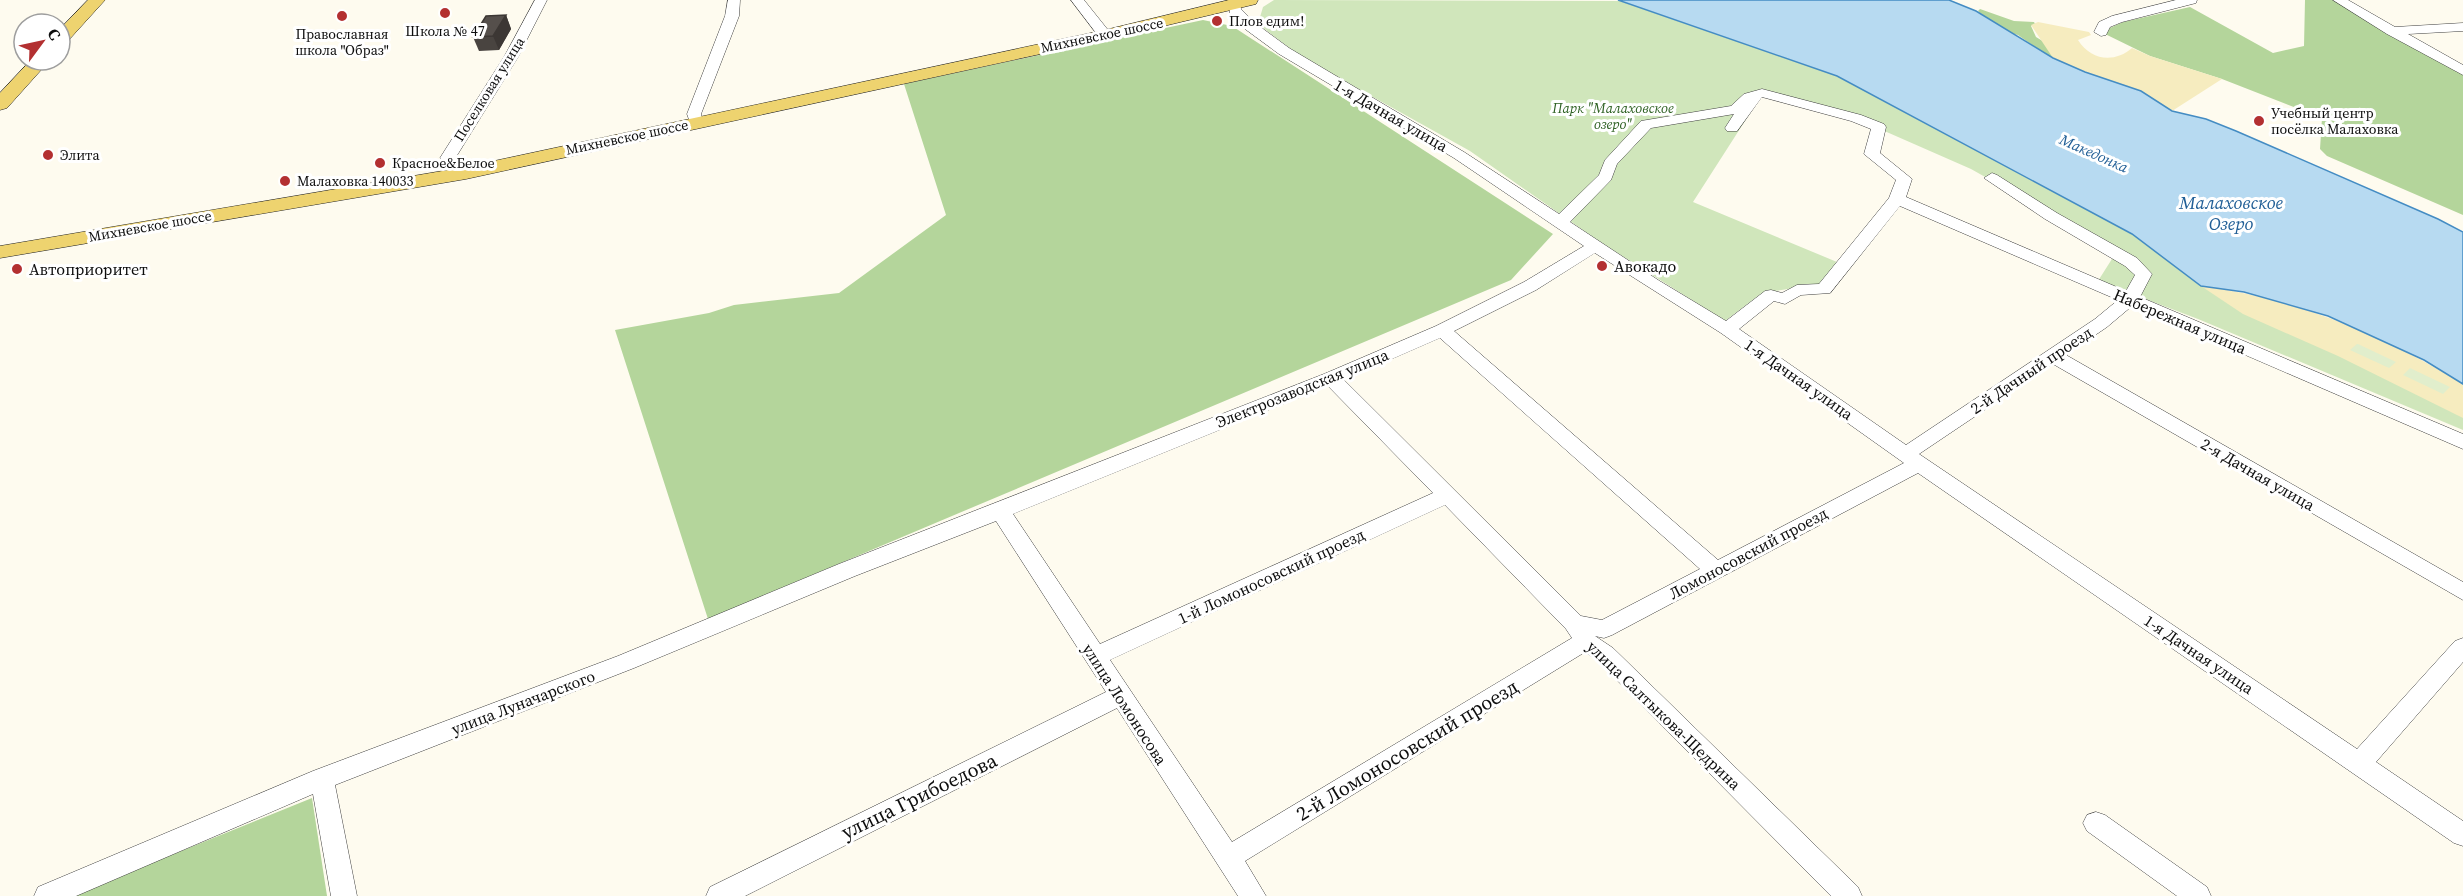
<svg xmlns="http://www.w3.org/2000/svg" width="2463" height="896" viewBox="0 0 2463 896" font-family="'Source Serif 4',serif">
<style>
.green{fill:#d0e6bb}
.forest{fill:#b4d59b}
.sand{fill:#f6ecbf}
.pitch{fill:#e1eecc}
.water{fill:#b7daf1;stroke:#448cc3;stroke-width:1.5}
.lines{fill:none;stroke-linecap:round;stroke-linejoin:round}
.minor-casing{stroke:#404040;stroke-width:1}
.major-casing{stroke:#1e1e1e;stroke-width:1}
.minor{fill:#fff;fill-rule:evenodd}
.major{fill:#eed36f;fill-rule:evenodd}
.wall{fill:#494440}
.shaded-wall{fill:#3c3734}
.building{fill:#554f4b;stroke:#3c3734;stroke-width:1.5}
.poi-dot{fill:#b33031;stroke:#fff;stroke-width:2}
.labels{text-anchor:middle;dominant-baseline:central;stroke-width:6;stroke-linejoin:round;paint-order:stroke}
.far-poi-label{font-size:14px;fill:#0d0d0d;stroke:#fff;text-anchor:start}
.far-street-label{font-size:14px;fill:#0d0d0d;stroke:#fff}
.far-park-label{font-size:14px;font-style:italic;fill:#2d6022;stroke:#fff}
.far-water-label{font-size:15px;font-style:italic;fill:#205e96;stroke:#fff}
.street-label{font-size:16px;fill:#0d0d0d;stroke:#fff}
.poi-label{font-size:16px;fill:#0d0d0d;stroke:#fff;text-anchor:start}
.water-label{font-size:18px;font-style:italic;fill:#205e96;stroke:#fff}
.near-street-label{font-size:20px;fill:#0d0d0d;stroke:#fff}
</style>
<rect width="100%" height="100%" fill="#fefbef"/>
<path class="green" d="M1274 0 1620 1 1837 76 2132 234 2201 286 2463 384V430L2198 319 2098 281 2117 251 1971 169 1873 126 1761 96 1693 202 1837 262 1821 284 1762 293 1725 321 1600 242 1470 151 1301 57 1258 24 1263 7Z"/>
<g class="forest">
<path d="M2305 0H2339L2463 71V215L2327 156 2320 149 2322 118 2222 79 2150 56 2101 32 2123 22 2190 7 2273 53 2304 46Z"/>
<path d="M1980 9 2014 21 2034 22 2035 24 2031 26 2036 37 2051 46 2055 57 2048 56 2018 35 2007 32 1980 13 1978 11Z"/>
<path d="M1203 20 1232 26 1553 234 1511 280 708 619 615 330 709 313 734 305 839 293 946 215 904 84Z"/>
<path d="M312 798 327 896H70Z"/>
</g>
<g class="sand">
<path d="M2038 22 2089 32 2091 35 2078 40C2091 61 2115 63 2132 48L2150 56 2222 79 2172 111 2141 91 2085 72 2053 58 2031 25Z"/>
<path d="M2201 286C2295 298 2382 334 2463 384V418L2338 356 2243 314Z"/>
</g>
<g class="pitch">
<path d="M2357 344H2358L2396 362 2389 368 2350 350Z"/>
<path d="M2410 368 2450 387 2443 394 2403 375Z"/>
</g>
<path class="water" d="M1618 0H1949L1976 11 2053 58 2085 72 2141 91 2172 111 2206 119 2236 131 2438 219 2463 232V384L2424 360 2328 316 2244 292 2201 286 2132 234 1837 76Z"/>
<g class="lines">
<defs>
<g id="minor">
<path d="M535 0H547L518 57 456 157 474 173 471 176H461L440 158 504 57Z"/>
<path d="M728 0H740L739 16 701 114 703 122 696 126 691 125 687 114 725 16Z"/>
<path d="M1071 0H1084L1112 35 1110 38H1100Z"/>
<path d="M2176 0H2197L2196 3 2122 22 2110 27 2106 35 2101 36 2094 32 2099 22 2112 16Z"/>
<path d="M2333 0H2348L2395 27 2463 23V31L2408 34 2463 65V75L2387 34Z"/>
<path d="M1235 1 1240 2 1241 9 1255 23 1289 48 1464 152 1559 214 1599 175 1605 160 1641 121 1731 106 1744 94 1762 89 1861 115 1884 124 1886 127 1880 153 1912 179 1906 197 2126 291 2135 275 2125 266 2045 219 1984 178 1992 173 1997 175 2057 213 2137 258 2152 274 2140 297 2463 434V449L2132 306 2107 327 2066 355 2463 582V600L2053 364 1919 454 2357 749 2455 641 2463 638V662L2376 762 2463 821V846L2454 843 1918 473 1612 635 1604 638 1595 636 1613 648 1858 887 1862 896H1831L1597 660 1585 652 1245 861 1266 896H1238L1117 708 745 896H706L710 887 1106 692 996 521 855 576 634 668 335 785 357 896H331L313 794 76 896H34L38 887 313 771 618 656 839 564 1324 374 1436 326 1524 282 1584 246 1454 158 1279 54 1245 29 1230 13 1229 5ZM1762 97 1851 121 1871 129 1864 154 1896 180 1889 198 1819 284 1797 285 1782 293 1771 290 1765 291 1726 321 1658 280 1570 222 1611 180 1617 164 1651 128 1734 114 1725 128 1727 131H1737ZM1900 206 2118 300 2095 319 1906 445 1739 329 1774 301 1785 304 1801 295 1830 293ZM1595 253 1721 333 1904 463 1718 560 1454 331 1536 290ZM1440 338 1700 569 1602 620 1581 616 1344 380ZM1328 386 1433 493 1100 644 1013 514ZM1445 505 1566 629 1572 638 1232 842 1110 660Z"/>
<path d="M2096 812 2105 815 2207 887 2211 896H2177L2087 831 2083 823 2087 815Z"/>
</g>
<g id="major">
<path d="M88 0H105L66 43 60 44V29Z"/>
<path d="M1229 0H1258L1256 4 1105 40 466 179 0 258V246L466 167 1105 30Z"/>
<path d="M31 60H50L7 108 0 110V93Z"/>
</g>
</defs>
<use href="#minor" class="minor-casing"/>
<use href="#major" class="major-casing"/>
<use href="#minor" class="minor"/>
<use href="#major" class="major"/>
</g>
<path class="wall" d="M506 15 511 29 499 50 479 51 473 37Z"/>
<path class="shaded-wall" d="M506 15 511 29 499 50 493 36Z"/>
<path class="building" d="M506 15 493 36 473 37 486 16Z"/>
<g class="poi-dot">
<circle cx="445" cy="13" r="6"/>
<circle cx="342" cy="16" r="6"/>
<circle cx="1217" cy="21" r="6"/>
<circle cx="2259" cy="121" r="6"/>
<circle cx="48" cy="155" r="6"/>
<circle cx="380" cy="163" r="6"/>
<circle cx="285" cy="181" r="6"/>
<circle cx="1602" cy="266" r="6"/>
<circle cx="17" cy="269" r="6"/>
</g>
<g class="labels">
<g class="far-poi-label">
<text x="1229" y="21">Плов едим!</text>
<text x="445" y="31" text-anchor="middle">Школа № 47</text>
<text x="342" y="34" text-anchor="middle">Православная<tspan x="342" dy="16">школа "Образ"</tspan></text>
<text x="2271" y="113">Учебный центр<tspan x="2271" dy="16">посёлка Малаховка</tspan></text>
<text x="60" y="155">Элита</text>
<text x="392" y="163">Красное&amp;Белое</text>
<text x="297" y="181">Малаховка 140033</text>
</g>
<g class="far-street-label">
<text transform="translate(1102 35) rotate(-12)">Михневское шоссе</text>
<text transform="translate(489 89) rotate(-58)">Поселковая улица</text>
<text transform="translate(627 137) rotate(-12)">Михневское шоссе</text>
<text transform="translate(150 226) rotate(-10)">Михневское шоссе</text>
</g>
<g class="far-park-label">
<text x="1613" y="108">Парк "Малаховское<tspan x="1613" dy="16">озеро"</tspan></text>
</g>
<g class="far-water-label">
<text transform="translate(2094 153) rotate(24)">Македонка</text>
</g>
<g class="street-label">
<text transform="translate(1391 115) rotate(30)">1-я Дачная улица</text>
<text transform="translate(2180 321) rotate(23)">Набережная улица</text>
<text transform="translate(2031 370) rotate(-34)">2-й Дачный проезд</text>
<text transform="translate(1799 379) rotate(35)">1-я Дачная улица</text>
<text transform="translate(1302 388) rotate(-22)">Электрозаводская улица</text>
<text transform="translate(2258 474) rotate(30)">2-я Дачная улица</text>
<text transform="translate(1748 553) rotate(-28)">Ломоносовский проезд</text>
<text transform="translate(1271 576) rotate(-25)">1-й Ломоносовский проезд</text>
<text transform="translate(2199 654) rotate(34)">1-я Дачная улица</text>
<text transform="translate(523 702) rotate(-21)">улица Луначарского</text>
<text transform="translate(1125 704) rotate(57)">улица Ломоносова</text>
<text transform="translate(1664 715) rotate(44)">улица Салтыкова-Щедрина</text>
</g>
<g class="poi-label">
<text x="1614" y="266">Авокадо</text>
<text x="29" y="269">Автоприоритет</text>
</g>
<g class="water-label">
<text x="2231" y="202">Малаховское<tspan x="2231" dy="21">Озеро</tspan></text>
</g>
<g class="near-street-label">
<text transform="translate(1407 750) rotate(-31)">2-й Ломоносовский проезд</text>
<text transform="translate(919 796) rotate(-26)">улица Грибоедова</text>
</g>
</g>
<g transform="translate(42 42) rotate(57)"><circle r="28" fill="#ffffff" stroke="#9e9e9e" stroke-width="1.5"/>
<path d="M0-4.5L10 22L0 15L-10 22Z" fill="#b33031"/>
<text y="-9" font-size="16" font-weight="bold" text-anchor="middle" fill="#0d0d0d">С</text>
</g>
</svg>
